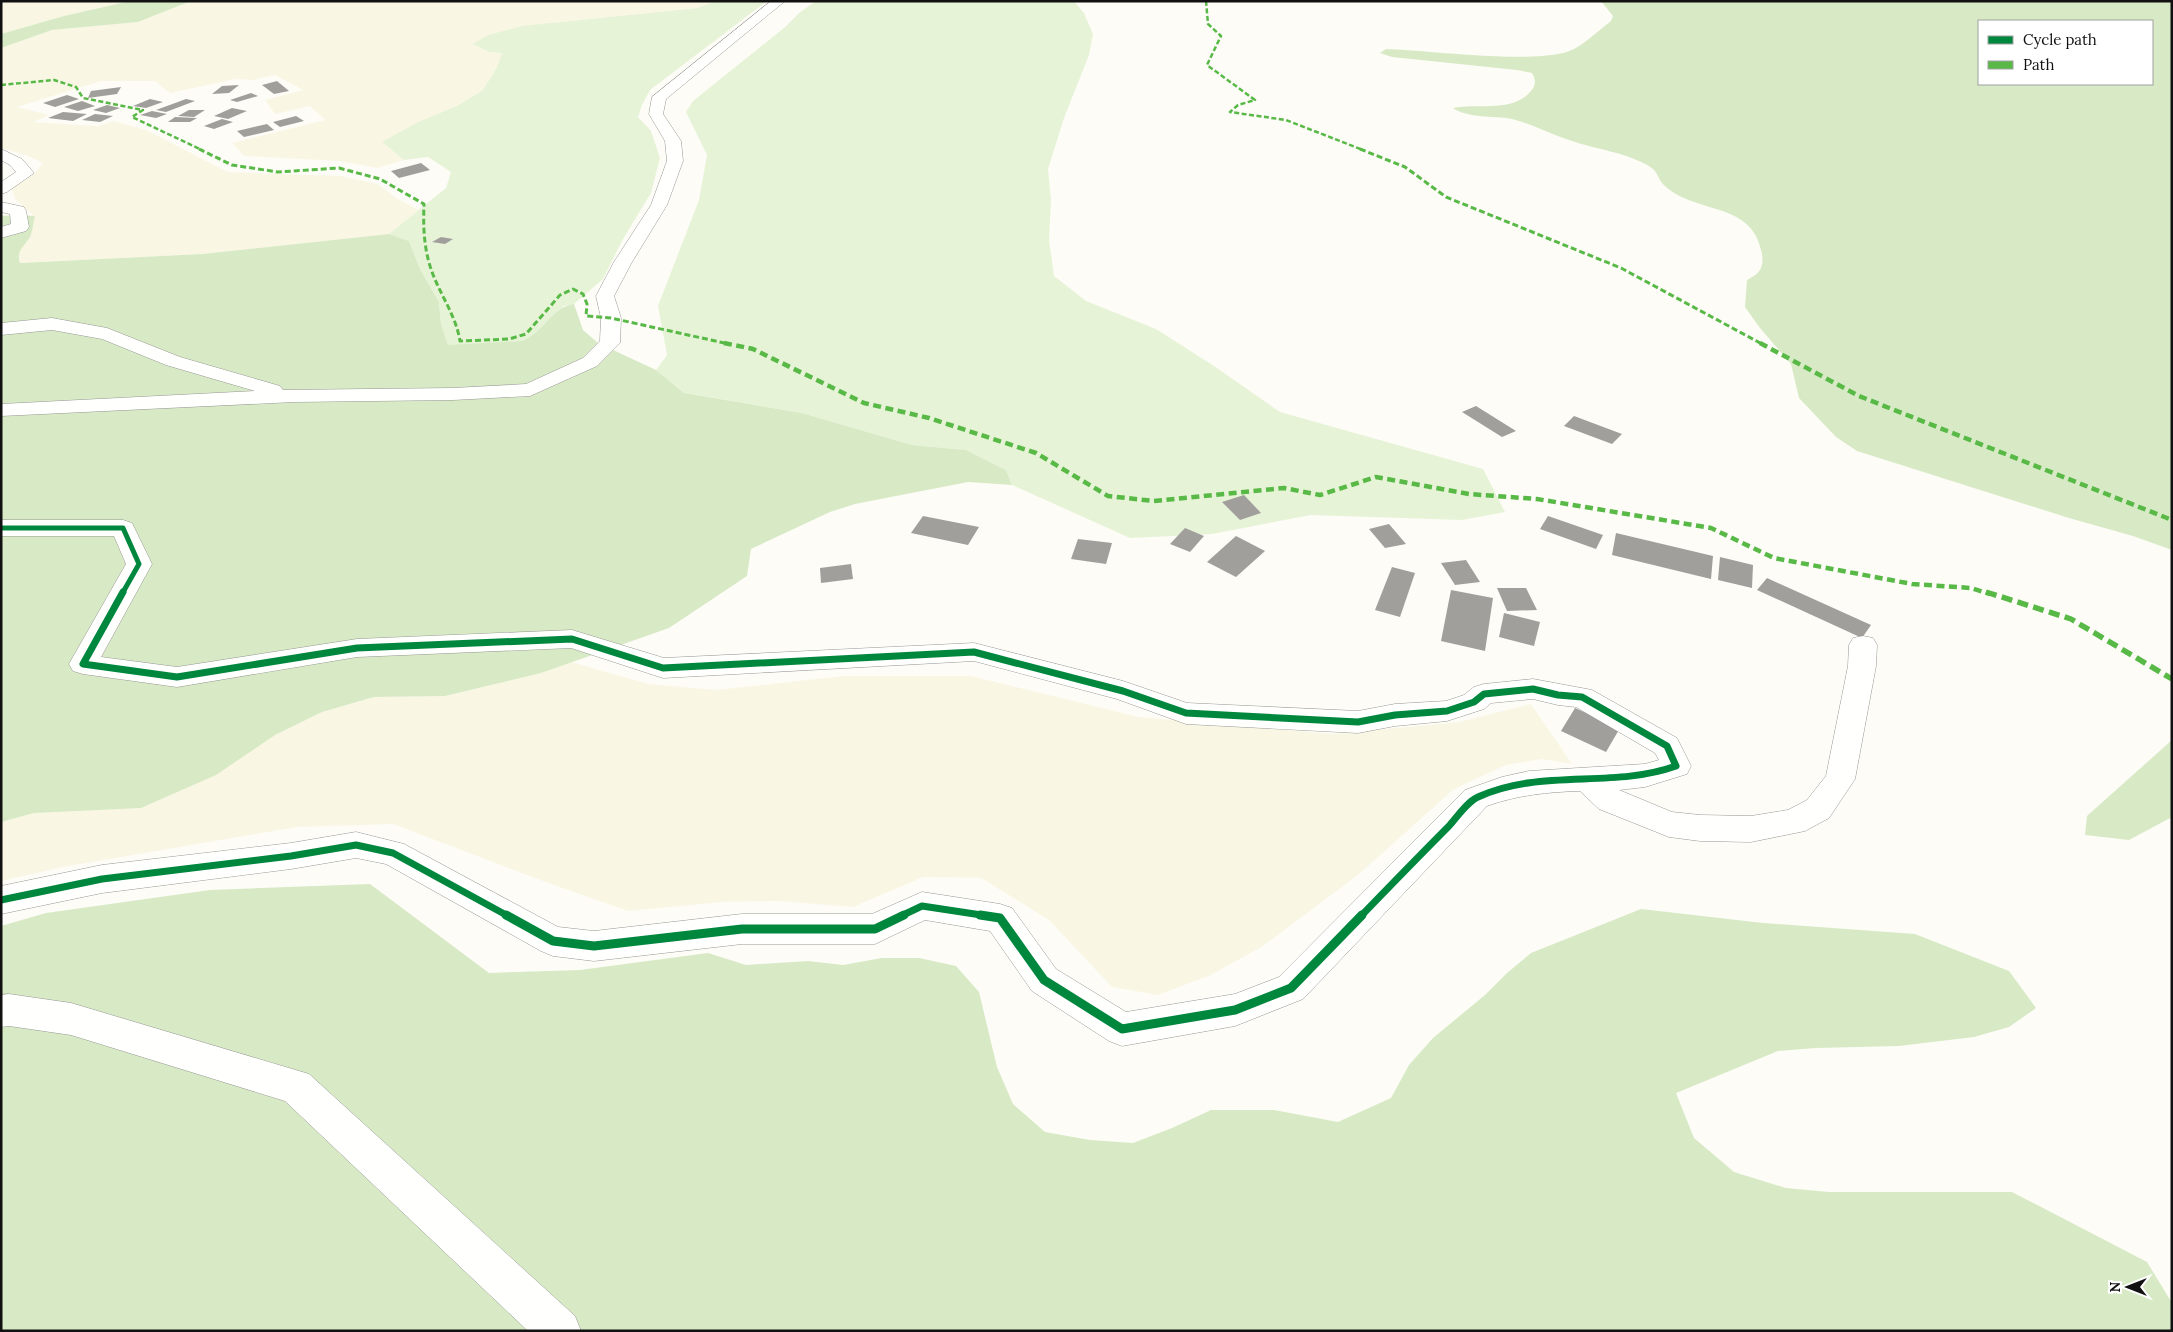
<svg xmlns="http://www.w3.org/2000/svg" width="2173" height="1332" viewBox="0 0 2173 1332" font-family="Lora,serif">
<style>
.farmland{fill:#f9f7e4}
.green{fill:#e7f3d7}
.forest{fill:#d8eac5;fill-rule:evenodd}
.building{fill:#a19f9c}
.lines{fill:none;stroke-linecap:round;stroke-linejoin:round}
.minor-casing{stroke:#979795;stroke-width:1}
.minor{fill:#fffffe;fill-rule:evenodd}
.quiet-far3{stroke:#58b947;stroke-width:2.5;stroke-dasharray:5 2.5;stroke-linecap:butt}
.quiet-far2{stroke:#58b947;stroke-width:3;stroke-dasharray:6 3;stroke-linecap:butt}
.quiet-far1{stroke:#58b947;stroke-width:4.5;stroke-dasharray:8 4.5;stroke-linecap:butt}
.quiet{stroke:#58b947;stroke-width:5.5;stroke-dasharray:11 5.5;stroke-linecap:butt}
.cycleway-far2-casing{stroke:#fff;stroke-width:8}
.cycleway-far1-casing{stroke:#fff;stroke-width:10}
.cycleway-casing{stroke:#fff;stroke-width:12}
.cycleway-far2{stroke:#00873e;stroke-width:5}
.cycleway-far1{stroke:#00873e;stroke-width:7}
.cycleway{stroke:#00873e;stroke-width:9}
</style>
<rect width="100%" height="100%" fill="#fdfcf7"/>
<g class="farmland">
<path d="M1 1H130L64 16 1 34Z"/>
<path d="M191 1H717L697 8 560 22 488 35 474 44 489 52 503 53 497 67 483 90 457 106 418 122 383 142 404 160 377 168 340 161 244 156 232 143 325 120 310 106 275 114 265 100 303 90 275 75 253 80 236 79 170 93 155 81H101L17 107 49 115 33 122 98 126 114 121 146 130 228 172 340 176 378 184 396 198 419 210 389 234 202 254 20 263 18 255 22 246 30 236 34 216 15 199 11 187 34 174 43 163 26 155 1 148V48L52 30 138 22Z"/>
<path d="M571 662 649 684 716 690 844 676H971L1139 717 1333 734 1459 722 1531 704 1572 764 1542 759 1506 765 1454 789 1358 875 1263 946 1211 975 1158 995 1112 987 1049 920 981 878 923 877 853 907 779 901 723 902 628 911 543 881 393 824 297 827 63 867 1 881V822L34 813 275 735 322 712 374 697 445 696 541 673Z"/>
</g>
<g class="green">
<path d="M717 1H767L650 90 642 105 638 117 651 131 660 158 651 193 623 239 603 279 574 304 564 306 532 338 521 341 448 346 441 324 439 302 420 269 409 241 389 234 446 188 451 172 428 157 404 160 382 142 418 122 457 106 483 90 497 67 502 53 489 52 473 44 488 35 522 26 697 8Z"/>
<path d="M816 1H1074L1084 13 1093 34 1089 55 1064 118 1048 169 1051 200 1049 240 1054 276 1086 301 1156 329 1214 366 1280 412 1483 469 1505 512 1462 520 1311 515 1212 534 1130 538 1012 485 1006 470 966 450 912 445 802 413 684 393 656 370 667 355 658 306 699 200 707 155 686 112 693 101 784 28 799 13Z"/>
</g>
<g class="forest">
<path d="M130 1H191L138 22 52 30 1 48V34L64 16Z"/>
<path d="M1601 1H2172V550L2133 536 2069 518 1857 451 1836 437 1799 398 1791 364 1760 328 1745 307 1747 280C1761 273 1765 266 1761 250 1752 210 1715 212 1684 198 1678 196 1666 188 1662 183 1657 176 1657 171 1649 166 1625 152 1594 149 1569 140 1550 134 1532 124 1512 119 1493 115 1469 119 1453 108 1478 103 1513 113 1531 91 1536 85 1536 80 1532 73L1517 70 1392 57 1380 53 1386 49C1428 50 1542 66 1574 49 1587 42 1599 30 1611 21L1613 16ZM1979 21H2152V84H1979Z"/>
<path d="M17 215 35 216C33 222 33 231 30 237 24 247 16 250 20 263L202 254 389 234 409 241 420 269 439 302 441 324 448 345 521 341C543 335 551 307 574 304L583 330 598 343 656 370 684 393 802 413 912 445 966 450 1006 470 1012 485 968 482 855 504 830 512 751 549 747 576 669 628 541 673 445 696 374 697 322 712 275 735 216 775 141 808 34 813 1 822V216Z"/>
<path d="M2172 740V817L2129 840 2085 835 2087 816Z"/>
<path d="M370 884 489 973 580 970 708 953 746 965 808 961 843 965 882 958H919L956 966 979 992 997 1067 1013 1104 1045 1132 1090 1140 1133 1143 1172 1128 1211 1110H1274L1338 1122 1391 1098 1409 1065 1433 1038 1485 995 1507 973 1531 953 1641 909 1763 923 1915 934 2009 971 2036 1008 2009 1027 1974 1037 1899 1046 1816 1048 1778 1051 1676 1093 1694 1138 1734 1172 1786 1188 1829 1192H2012L2147 1262 2172 1303V1331H1V926L46 913 210 890Z"/>
</g>
<g class="building">
<path d="M277 81 289 91 274 94 262 85Z"/>
<path d="M239 85 229 93 212 94 222 86Z"/>
<path d="M121 87 117 94 88 98 91 91Z"/>
<path d="M251 93 258 96 237 102 230 100Z"/>
<path d="M67 95 79 99 55 107 43 103Z"/>
<path d="M150 99 163 102 146 108 133 106Z"/>
<path d="M186 99 195 101 166 112 156 110Z"/>
<path d="M82 101 95 106 78 111 64 107Z"/>
<path d="M107 105 120 108 106 113 93 110Z"/>
<path d="M232 108 247 111 228 119 214 116Z"/>
<path d="M189 110H205L194 117 178 116Z"/>
<path d="M152 111 167 114 156 118 140 115Z"/>
<path d="M63 112 87 114 73 121 48 118Z"/>
<path d="M95 114 113 116 100 122 82 120Z"/>
<path d="M296 116 304 121 280 127 273 122Z"/>
<path d="M175 117 197 118 190 122H168Z"/>
<path d="M222 119 233 122 214 129 204 126Z"/>
<path d="M267 124 274 130 244 137 237 131Z"/>
<path d="M421 163 430 170 399 178 391 171Z"/>
<path d="M441 237 453 239 445 244 432 242Z"/>
<path d="M1476 406 1516 431 1502 437 1462 412Z"/>
<path d="M1574 416 1622 434 1612 444 1564 426Z"/>
<path d="M1244 495 1261 513 1240 520 1222 502Z"/>
<path d="M923 516 979 527 968 545 911 533Z"/>
<path d="M1548 516 1603 535 1596 549 1540 529Z"/>
<path d="M1389 524 1406 544 1385 548 1369 529Z"/>
<path d="M1185 528 1204 536 1190 552 1170 544Z"/>
<path d="M1616 533 1713 556 1711 579 1612 555Z"/>
<path d="M1236 536 1265 551 1236 577 1207 562Z"/>
<path d="M1078 539 1112 543 1106 564 1071 559Z"/>
<path d="M1720 557 1753 565 1752 588 1718 580Z"/>
<path d="M1466 560 1480 582 1455 585 1441 563Z"/>
<path d="M851 564 853 579 821 583 820 568Z"/>
<path d="M1392 567 1415 573 1400 617 1375 610Z"/>
<path d="M1767 578 1871 625 1862 638 1757 590Z"/>
<path d="M1497 588H1526L1537 610 1507 611Z"/>
<path d="M1451 590 1493 598 1485 651 1441 641Z"/>
<path d="M1504 613 1540 622 1534 646 1499 637Z"/>
<path d="M1575 708 1620 728 1606 752 1561 731Z"/>
</g>
<g class="lines">
<defs>
<g id="minor">
<path d="M771 1H785L666 99 663 114 681 141 683 161 667 205 632 262 614 296 621 318 620 343 597 366 530 396 453 400 294 402 1 416V404L255 391 166 365 102 339 52 330 1 335V323L52 318 107 328 180 357 280 386 283 390 453 388 526 384 583 358 600 341 601 318 596 296 614 262 651 205 667 161 665 141 649 114 652 97Z"/>
<path d="M1 149 22 159 34 173 7 192 1 194V182L16 172 10 165 1 160Z"/>
<path d="M1 202 24 207 26 211 29 227 26 231 1 238V227L11 224 10 214 1 212Z"/>
<path d="M1 520H123L132 523 152 564 101 657 177 667 357 639 572 630 664 658 974 643 1123 681 1187 703 1358 711 1395 704 1446 701 1464 695 1474 687 1484 684 1533 679 1592 690 1677 738 1691 766 1687 774 1645 787 1619 790 1672 812 1700 815 1751 816 1788 810 1807 800 1826 776 1848 666 1849 645 1853 638 1863 636 1873 638 1877 645 1876 666 1855 779 1829 818 1805 831 1751 842 1700 841 1669 837 1599 809 1580 791C1548 792 1517 795 1487 806L1303 999 1235 1026 1122 1046 1109 1041 1032 991 990 931 925 920 875 944H742L594 961 553 956 541 951 386 864 356 858 291 869 102 893 1 914V886L102 865 291 843 356 832 404 844 558 927 594 931 742 914H872L922 892 1000 904 1012 908 1056 969 1126 1012 1235 994 1279 977 1465 790 1502 777 1529 771 1645 764 1659 760 1655 753 1576 707 1558 705 1533 699 1491 703 1484 709 1447 721 1395 726 1358 733 1186 724 1117 699 974 661 663 678 571 648 357 657 177 687 83 674 73 671 69 664 126 564 114 536H1Z"/>
<path d="M9 994 71 1003 309 1074 575 1316 581 1331H528L285 1101 71 1035 9 1026 1 1027V995Z"/>
</g>
</defs>
<use href="#minor" class="minor-casing"/>
<use href="#minor" class="minor"/>
<g class="quiet-far3">
<path d="M1206 1 1208 24 1221 36 1207 65 1255 100 1238 105 1230 112 1286 120 1363 150"/>
<path d="M1 85 54 80 76 87 83 98 143 110 132 117 202 150"/>
</g>
<g class="quiet-far2">
<path d="M199 149 232 165 278 172 339 168 380 179 424 204C423 229 424 253 434 277 443 299 456 317 460 341L509 339 526 334 560 295 573 289 583 294 587 304 586 316 611 318 729 344"/>
<path d="M1360 149 1405 167 1446 197 1621 268 1762 344"/>
</g>
<g class="quiet-far1">
<path d="M724 343 753 349 864 403 929 418 1036 453 1108 496 1154 501 1284 488 1320 495 1376 477 1469 494 1537 499 1711 528 1774 558 1912 584 1971 588 1990 594"/>
<path d="M1760 343 1859 396 2172 520"/>
</g>
<path class="quiet" d="M1986 592 2071 619 2172 679"/>
<defs>
<path id="cycleway-far2" d="M1 528H123L139 564 122 594"/>
<g id="cycleway-far1">
<path d="M123 592 83 664 177 677 357 648 572 639 663 668 974 652 1123 691 1186 713 1358 722 1395 715 1447 711 1474 702 1484 694 1533 689 1558 695 1582 697 1667 746 1676 766C1612 789 1541 768 1478 797 1467 802 1457 817 1449 826 1419 856 1390 886 1361 916"/>
<path d="M1 900 102 879 291 856 356 845 393 853 508 916"/>
<path d="M901 916 922 906 988 916"/>
</g>
<g id="cycleway">
<path d="M506 915 553 941 594 946 742 929H875L904 915"/>
<path d="M980 915 1000 918 1044 980 1122 1029 1235 1010 1291 988 1362 915"/>
</g>
</defs>
<use href="#cycleway-far2" class="cycleway-far2-casing"/>
<use href="#cycleway-far1" class="cycleway-far1-casing"/>
<use href="#cycleway" class="cycleway-casing"/>
<use href="#cycleway-far2" class="cycleway-far2"/>
<use href="#cycleway-far1" class="cycleway-far1"/>
<use href="#cycleway" class="cycleway"/>
</g>
<rect width="2173" height="1332" fill="none" stroke="#111111" stroke-width="5"/>
<rect x="1978" y="20" width="175" height="65" fill="#ffffff" stroke="#a0a0a0"/>
<rect x="1988" y="36" width="25" height="8" fill="#00873e" stroke="#a0a0a0"/>
<text x="2023" y="45" font-size="15" fill="#111111">Cycle path</text>
<rect x="1988" y="61" width="25" height="8" fill="#58b947" stroke="#a0a0a0"/>
<text x="2023" y="70" font-size="15" fill="#111111">Path</text>
<g transform="translate(2128 1287) rotate(270)" stroke="#ffffff" stroke-width="4" paint-order="stroke">
<path d="M0-4L9 19L0 12L-9 19Z" fill="#111111"/>
<text y="-8" font-size="14" font-weight="bold" text-anchor="middle" fill="#111111">N</text>
</g>
</svg>
